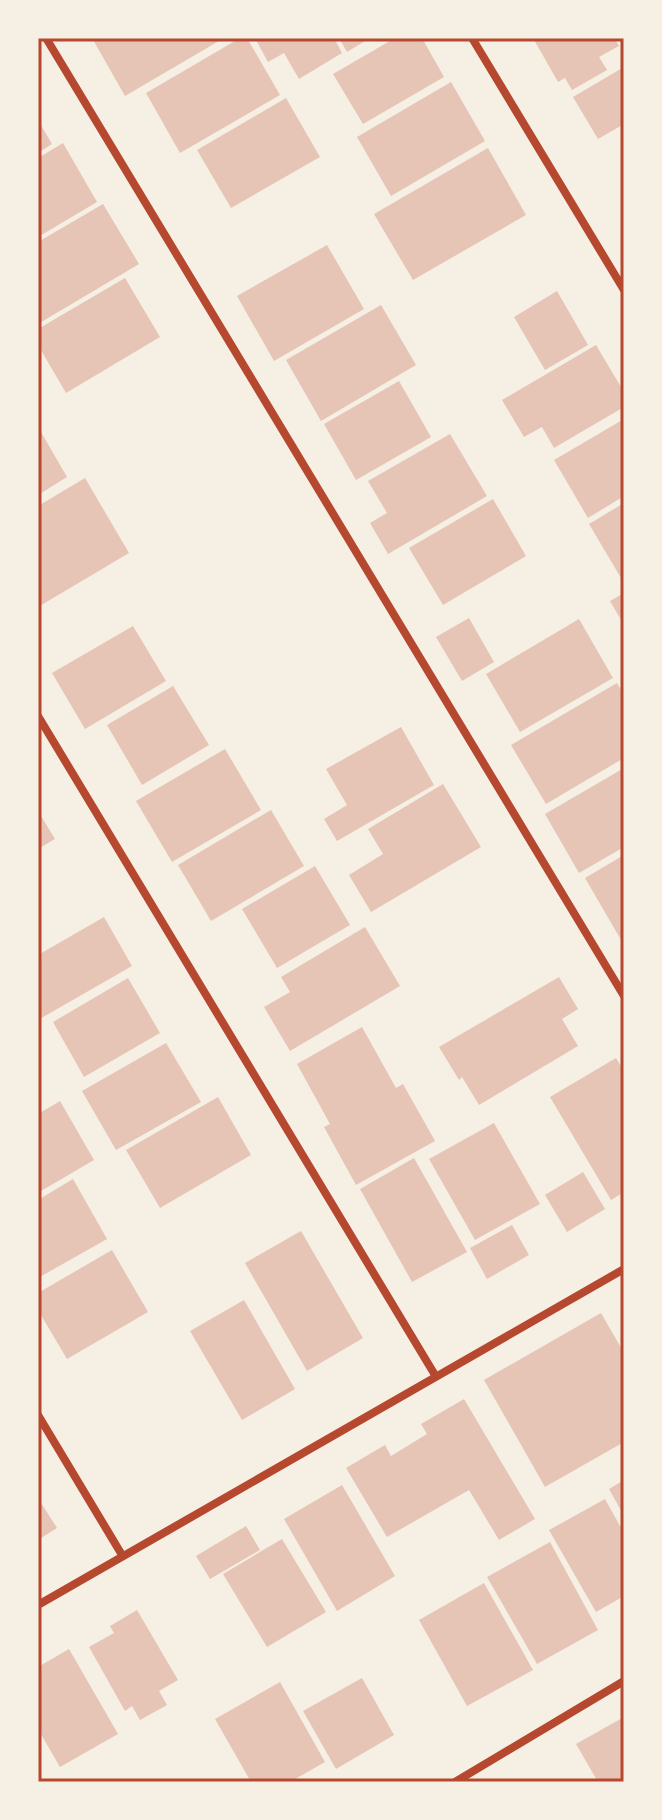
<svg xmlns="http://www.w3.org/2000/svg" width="662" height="1820" viewBox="0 0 662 1820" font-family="'PT Sans',sans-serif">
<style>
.building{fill:#e6c5b7}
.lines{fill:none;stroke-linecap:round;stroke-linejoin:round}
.minor{stroke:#b5482f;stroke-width:8}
.neatline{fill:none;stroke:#b5482f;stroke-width:3}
</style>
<rect width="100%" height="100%" fill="#f6efe4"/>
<g class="building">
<path d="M92 38H224L125 96Z"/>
<path d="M240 38H247L280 95 180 153 146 93Z"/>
<path d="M255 38H334L342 53 299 79 284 53 268 62Z"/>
<path d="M339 38H370L347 52Z"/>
<path d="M395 38H422L444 77 363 124 333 74Z"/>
<path d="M533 38H614L619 46 599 57 607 70 572 90 565 78 558 82Z"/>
<path d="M624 67V124L598 139 573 97Z"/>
<path d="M451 82 485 141 391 196 357 137Z"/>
<path d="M286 98 320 157 231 208 197 150Z"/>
<path d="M38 120 52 144 38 153Z"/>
<path d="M63 143 97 202 38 237V158Z"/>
<path d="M488 148 526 215 413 280 374 214Z"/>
<path d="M103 204 139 264 38 324V242Z"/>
<path d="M327 245 364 309 274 361 237 296Z"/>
<path d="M125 278 160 337 66 393 38 345V329Z"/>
<path d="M557 291 588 345 545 370 514 317Z"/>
<path d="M381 305 416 365 321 421 286 360Z"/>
<path d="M596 345 624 392V407L554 448 542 427 524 437 502 400Z"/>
<path d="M399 381 431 437 356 480 324 424Z"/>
<path d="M624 419V496L588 518 554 460Z"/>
<path d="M38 427 67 477 38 495Z"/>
<path d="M450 434 487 496 388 554 370 523 387 513 368 481Z"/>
<path d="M85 478 129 553 38 607V506Z"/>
<path d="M493 499 526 556 443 605 409 548Z"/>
<path d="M624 503V583L589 524Z"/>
<path d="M624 593V625L610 601Z"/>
<path d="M469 618 494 662 462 681 436 637Z"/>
<path d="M579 619 613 678 520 732 486 674Z"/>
<path d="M133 626 166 681 85 729 52 673Z"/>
<path d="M617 683 624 695V758L546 804 511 745Z"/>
<path d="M173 686 209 745 142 785 107 725Z"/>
<path d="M401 727 434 785 337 841 324 819 347 805 326 769Z"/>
<path d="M225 749 261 810 172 862 136 801Z"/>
<path d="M624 768V847L579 873 545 814Z"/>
<path d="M443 784 481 847 371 912 349 875 383 854 368 829Z"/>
<path d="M271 810 304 866 211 921 178 865Z"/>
<path d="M38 811 55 839 38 849Z"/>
<path d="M624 855V945L585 878Z"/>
<path d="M315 866 350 925 277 968 242 909Z"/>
<path d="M104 917 132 966 38 1020V955Z"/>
<path d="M365 927 400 986 290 1051 264 1007 290 992 281 977Z"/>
<path d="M559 977 578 1009 562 1019 578 1046 479 1105 462 1077 459 1080 439 1047Z"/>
<path d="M128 978 160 1033 84 1077 53 1022Z"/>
<path d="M362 1027 396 1088 403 1084 435 1141 356 1185 324 1127 330 1124 297 1064Z"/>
<path d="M166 1043 201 1102 116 1150 82 1091Z"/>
<path d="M616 1058 624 1071V1192L611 1200 550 1097Z"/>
<path d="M218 1097 251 1155 160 1208 126 1150Z"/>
<path d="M60 1101 94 1160 41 1191 38 1186V1114Z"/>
<path d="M494 1123 540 1204 475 1240 429 1159Z"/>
<path d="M414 1158 467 1252 412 1282 360 1189Z"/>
<path d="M583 1172 605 1209 567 1232 545 1195Z"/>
<path d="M73 1179 107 1239 38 1278V1200Z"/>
<path d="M512 1225 529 1255 487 1279 470 1248Z"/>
<path d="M301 1231 363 1338 307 1371 245 1263Z"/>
<path d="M112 1250 148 1312 67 1359 38 1310V1293Z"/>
<path d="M244 1300 295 1389 242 1420 190 1331Z"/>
<path d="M601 1313 624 1353V1442L545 1487 484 1380Z"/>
<path d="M464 1399 535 1519 499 1540 469 1490 387 1537 346 1468 385 1445 391 1456 427 1434 421 1424Z"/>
<path d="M624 1480V1516L609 1489Z"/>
<path d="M342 1485 395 1576 337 1611 284 1519Z"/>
<path d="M38 1498 57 1528 38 1540Z"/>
<path d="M605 1499 624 1533V1596L596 1612 549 1530Z"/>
<path d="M246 1526 260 1550 210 1579 196 1556Z"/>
<path d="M282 1539 326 1612 267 1647 223 1574Z"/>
<path d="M550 1542 598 1630 537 1664 487 1577Z"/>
<path d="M484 1583 533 1670 467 1706 419 1620Z"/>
<path d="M137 1610 178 1680 159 1691 167 1705 140 1720 132 1706 125 1711 89 1647 114 1633 110 1626Z"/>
<path d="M69 1649 118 1734 60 1767 38 1729V1667Z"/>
<path d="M362 1678 394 1735 336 1769 303 1711Z"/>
<path d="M280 1682 325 1762 290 1782H251L215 1719Z"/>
<path d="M624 1717V1782H598L576 1744Z"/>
</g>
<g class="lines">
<g class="minor">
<path d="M46 38 624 996"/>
<path d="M472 38 624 290"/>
<path d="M38 716 435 1375"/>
<path d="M38 1415 122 1555"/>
<path d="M38 1605 624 1269"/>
<path d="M455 1782 624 1681"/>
</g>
</g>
<rect width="662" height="1820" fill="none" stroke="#f6efe4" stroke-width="80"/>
<rect x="40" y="40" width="582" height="1740" class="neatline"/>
</svg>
